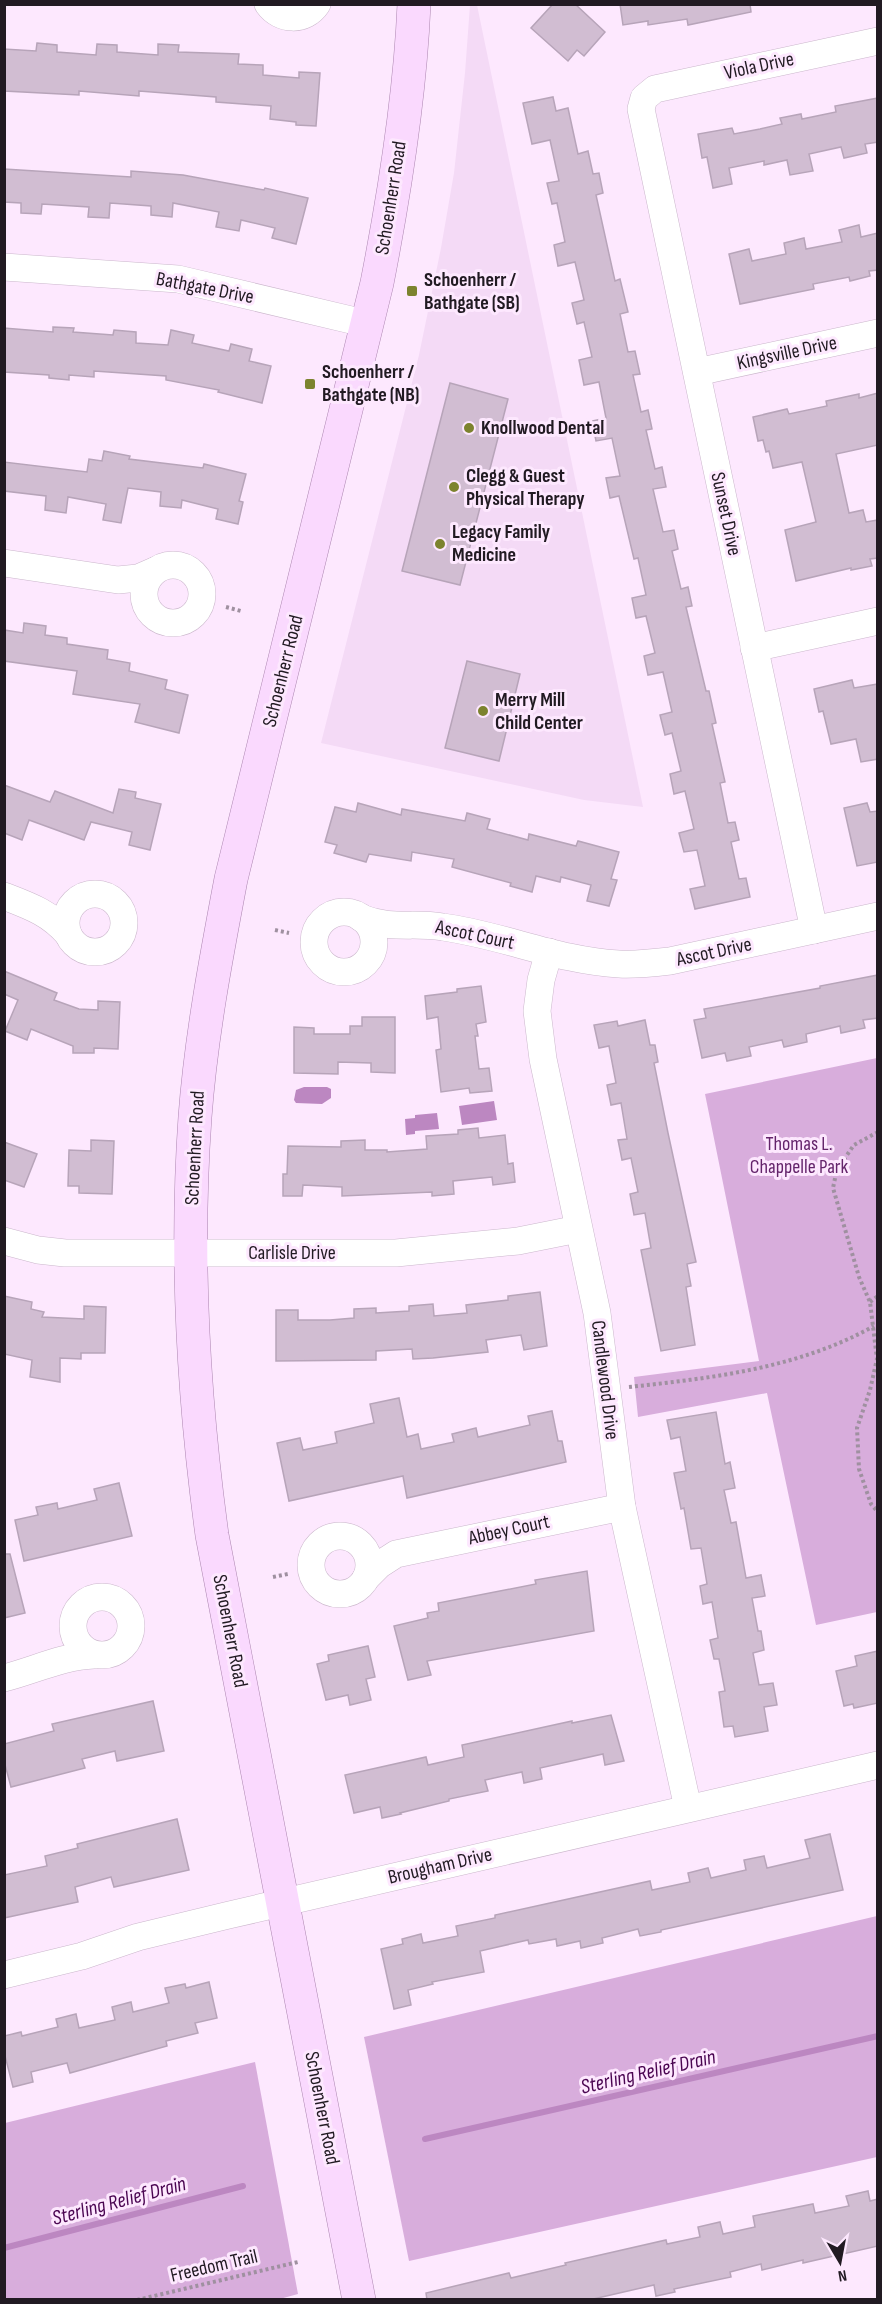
<svg xmlns="http://www.w3.org/2000/svg" width="882" height="2304" viewBox="0 0 882 2304" font-family="'Sofia Sans Condensed',sans-serif">
<style>
.built{fill:#f4daf6}
.green{fill:#d8addc}
.water{fill:#bc87c1}
.lines{fill:none;stroke-linecap:round;stroke-linejoin:round}
.stream{stroke:#bc87c1;stroke-width:6}
.building{fill:#d1bdd2;stroke:#b7a4b9;stroke-width:1.5}
.minor-casing{stroke:#cbb7cc;stroke-width:28}
.major-casing{stroke:#ac86b0;stroke-width:34}
.path{stroke:#9f90a0;stroke-width:4;stroke-dasharray:3 3;stroke-linecap:butt}
.minor{stroke:#fff;stroke-width:27}
.major{stroke:#fad9fe;stroke-width:33}
.poi-dot{fill:#7c832e;stroke:#fde8fe;stroke-width:2}
.labels{text-anchor:middle;dominant-baseline:central;stroke-width:6;stroke-linejoin:round;paint-order:stroke}
.street-label{font-size:20px;fill:#211a22;stroke:#fde8fe}
.poi-label{font-size:20px;font-weight:bold;fill:#211a22;stroke:#fde8fe;text-anchor:start}
.park-label{font-size:20px;fill:#64246b;stroke:#fde8fe}
.water-label{font-size:21px;font-style:italic;fill:#4a0551;stroke:#fde8fe}
</style>
<rect width="100%" height="100%" fill="#fde8fe"/>
<path class="built" d="M470 5H477L643 807 584 800 321 743 419 355 441 248 454 173 465 73Z"/>
<g class="green">
<path d="M877 1058V1612L816 1625 767 1393 638 1417 634 1377 759 1361 705 1094Z"/>
<path d="M877 1916V2157L409 2261 364 2037Z"/>
<path d="M255 2062 298 2294 276 2300 5 2299V2123Z"/>
</g>
<g class="water">
<path d="M304 1087H327L331 1089V1098L322 1104 296 1103 294 1100 296 1090Z"/>
<path d="M494 1101 497 1120 462 1125 459 1106Z"/>
<path d="M437 1113 439 1129 415 1131V1134L406 1135 405 1119 415 1118V1115Z"/>
</g>
<g class="lines">
<g class="stream">
<path d="M425 2139 878 2036"/>
<path d="M4 2248 243 2186"/>
</g>
</g>
<g class="building">
<path d="M553 4H575L605 32 584 56 577 50 568 61 531 28Z"/>
<path d="M620 4H750L751 12 688 25 687 19 648 25V21L623 25Z"/>
<path d="M37 43 57 45V52L96 55 97 44 117 45V52L158 55V44L179 45 178 52 239 54 238 64 263 65V75L299 78V72L320 73 316 126 296 125V122L270 119 271 106 216 102V97L139 91V96L79 91V95L4 91V49L36 51Z"/>
<path d="M553 97 556 111 568 108 578 154 588 151 593 174 599 173 603 193 596 195 615 281 620 279 628 312 620 314 628 352 635 351 640 374 633 375 641 412 648 410 652 429 646 430 655 469 662 467 666 487 653 489 663 532 674 530 678 549 672 551 681 589 688 587 692 606 686 607 706 691H709L716 723 712 724 725 782 720 783 728 823 735 822 739 840 731 842 739 879 746 878 750 897 695 909 690 889 705 886 697 850 684 852 679 833 694 829 685 791 674 794 670 774 681 771 672 733 665 735 660 715 672 712 663 672 648 675 644 656 655 653 646 616 636 618 632 598 646 595 638 558 634 559 619 496 610 498 606 478 620 476 612 438 596 441 592 421 606 418 599 382 584 385 579 360 592 357 584 322 577 324 572 303 584 300 575 262 558 266 554 245 565 242 557 203 552 204 547 183 559 181 550 140 532 144 523 103Z"/>
<path d="M878 98V142L865 144 867 153 844 158 841 147 809 154 813 171 790 175 787 160 764 165V161L729 168 732 184 713 188 707 157 702 158 698 134 732 128 734 134 760 129 782 124 780 118 801 114 802 119 836 112 835 106Z"/>
<path d="M4 169 131 177V171L183 175 264 190 265 188 308 198 296 244 272 238 275 228 241 220 239 231 216 227 219 212 173 203 172 217 151 215V206L110 203 109 218 88 217 89 207 42 204 41 214 21 213V203L4 202Z"/>
<path d="M859 225 861 237 878 233V270L869 271 870 276 850 281 849 277 813 284 814 289 740 304 729 254 749 249 752 261 786 254 784 243 804 238 806 249 842 242 839 230Z"/>
<path d="M53 327 74 328 73 332 113 335 114 330 136 332V343L168 345 171 330 194 335 192 343 229 351 231 344 252 349 249 361 271 366 262 403 218 392 219 390 166 380V376L94 371V377L69 375V380L49 378V375L4 372V328L53 332Z"/>
<path d="M450 383 508 399 460 585 402 571Z"/>
<path d="M878 393V445L836 454 849 513 863 510 866 522 878 520V558L870 559 872 566 851 570V568L796 581 785 530 816 522 802 462 773 468 769 451 766 452 763 440 758 441 753 417 787 409 789 414 827 406 826 401 859 394V398Z"/>
<path d="M104 451 130 456 129 459 203 468 204 464 246 474 239 501 243 502 238 524 216 519 218 509 182 500 181 508 160 506 161 492 128 488 121 523 103 520 106 504 68 497 66 513 45 510 46 496 4 491V462L87 472 89 459 102 461Z"/>
<path d="M24 623 46 626 45 635 67 638V644L108 650 107 659 130 663 129 671 167 680 165 689 188 695 179 733 135 722 140 704 73 694 77 671 4 661V630L23 633Z"/>
<path d="M467 661 520 674 499 761 445 748Z"/>
<path d="M852 680 854 688 878 684V759L861 762 856 739 831 744 823 711 819 712 814 689Z"/>
<path d="M4 785 50 802 55 791 113 813 119 789 136 792 135 798 161 804 150 850 129 845 132 832 91 822 84 840 29 820 22 840 4 833Z"/>
<path d="M358 803 401 815 402 809 465 821 467 813 490 819 487 829 528 840 529 834 576 846 578 841 619 852 611 879 617 880 609 906 587 901 591 885 561 877 560 882 536 876 532 892 510 886 511 883 452 867 454 859 412 852 411 861 369 854 366 862 334 853 337 845 325 842 335 807 356 812Z"/>
<path d="M867 803 870 812 878 811V862L857 866 844 808Z"/>
<path d="M4 971 57 993 54 1000 79 1009 98 1010V1001L120 1002 118 1049 94 1048V1053H73V1046L31 1029 27 1040 5 1031 18 1000 4 994Z"/>
<path d="M878 975V1018L863 1020 865 1028 841 1033 840 1026 806 1034 807 1042 784 1047 782 1040 749 1047 751 1056 727 1061 725 1053 702 1058 694 1020 706 1018 704 1009 820 988V986Z"/>
<path d="M481 986 486 1022 476 1024 478 1036H475L479 1069 489 1068 492 1091 470 1093 469 1088 441 1092 436 1050 441 1049 438 1017 427 1019 425 996 457 992V989Z"/>
<path d="M362 1017H395V1073L371 1072V1063L338 1062V1074L294 1073V1027L314 1028V1034H350V1026H362Z"/>
<path d="M645 1020 650 1045H655L658 1062 654 1063 668 1133 696 1262 687 1264 691 1286 686 1287 695 1345 661 1351 641 1250 651 1248 645 1213 634 1215 630 1194 638 1192 631 1158 622 1160 618 1140 627 1139 621 1103 611 1105 607 1085 616 1083 609 1046 599 1048 594 1025 617 1021 618 1026Z"/>
<path d="M478 1128 479 1138 505 1135 508 1164 513 1163 515 1182 493 1185 492 1177 453 1181 454 1194 432 1196V1192L342 1196V1187L303 1185 302 1196H283V1174H287L288 1146 341 1147V1141L365 1140V1150H387V1152L427 1149 426 1136 458 1134V1130Z"/>
<path d="M91 1140 114 1141 112 1194 79 1193V1186H68L69 1150 91 1151Z"/>
<path d="M4 1142 37 1154 24 1187 4 1180Z"/>
<path d="M540 1292 547 1346 524 1350 521 1335 486 1340 488 1352 433 1358 413 1359 412 1349 376 1351V1360L276 1361V1310H298V1320H330L354 1318V1309L376 1308V1313L409 1311V1306L433 1304 434 1316 467 1313 466 1305 508 1300V1296Z"/>
<path d="M4 1296 32 1302 31 1309 44 1312 42 1317 84 1319V1306L106 1307 105 1353H81V1359L60 1358V1382L30 1377 32 1360 4 1354Z"/>
<path d="M399 1398 407 1437 418 1434 421 1449 454 1442 452 1434 476 1428 478 1437 530 1425 528 1416 552 1411 558 1441H562L566 1462 407 1498 403 1476 289 1501 277 1443 300 1438 303 1450 337 1443 335 1432 374 1423 370 1404Z"/>
<path d="M716 1412 725 1464 730 1462 735 1488 724 1490 731 1523 736 1522 746 1578 761 1575 765 1596 752 1598 758 1631H761L764 1650 753 1653 759 1685 773 1683 777 1705 764 1707 768 1731 735 1737 733 1726 724 1727 719 1692 725 1691 719 1659H714L710 1640 718 1638 712 1602 703 1604 700 1586 707 1584 701 1548 691 1549 684 1508 681 1509 674 1473 686 1471 680 1437 671 1439 667 1420Z"/>
<path d="M119 1483 132 1536 24 1561 15 1520 38 1515 36 1507 57 1503 58 1509 97 1500 94 1489Z"/>
<path d="M4 1554H10L25 1613 4 1618Z"/>
<path d="M587 1571 594 1631 427 1661 431 1675 408 1680 394 1626 428 1618 427 1613 439 1611 438 1603 536 1584 535 1580Z"/>
<path d="M368 1646 375 1677 366 1679 371 1700 350 1705 348 1695 326 1700 317 1664 329 1661 328 1655Z"/>
<path d="M878 1651V1703L854 1708 853 1704 844 1706 836 1671 857 1666 855 1656Z"/>
<path d="M153 1701 164 1751 117 1761 115 1751 82 1759 85 1768 11 1787 4 1761V1744L54 1731 52 1724Z"/>
<path d="M611 1715 624 1761 605 1765 603 1754 540 1768 542 1779 524 1783 522 1772 485 1780 488 1791 449 1799V1801L400 1813 401 1814 382 1818 380 1807 354 1813 345 1775 426 1757 428 1765 464 1757 462 1745 572 1721V1723Z"/>
<path d="M177 1819 189 1870 114 1887 111 1877 75 1887 78 1902 4 1918V1875L47 1866 45 1856 78 1848 77 1844Z"/>
<path d="M830 1834 843 1890 661 1930V1932L640 1936 638 1929 602 1938 603 1943 581 1948 580 1941 557 1946 556 1939 529 1944 528 1940 480 1951 484 1972 432 1982 433 1984 408 1990 411 2005 394 2009 381 1949 403 1944 402 1939 421 1934 423 1943 458 1936 456 1926 495 1918V1915L650 1881 652 1890 690 1882 688 1873 708 1868 711 1878 746 1870 744 1860 764 1856 767 1868 810 1858 805 1840Z"/>
<path d="M209 1982 217 2018 195 2023 198 2033 166 2041 167 2046 70 2073 67 2063 31 2072 33 2082 13 2087 4 2052V2036L21 2032 22 2036 58 2027 56 2019 76 2014 79 2028 115 2020 112 2007 131 2002 133 2012 169 2003 165 1988 185 1984 186 1988Z"/>
<path d="M868 2191 870 2201 878 2199V2246L803 2263V2260L762 2270 761 2264 730 2272 731 2277 674 2289 675 2292 656 2296 654 2285 589 2300H427L426 2293 509 2273 511 2278 566 2265 565 2263 666 2240 667 2244 700 2237 698 2227 720 2222 723 2234 755 2227 753 2216 813 2204 815 2213 849 2206 846 2196Z"/>
</g>
<g class="lines">
<defs>
<g id="minor">
<path d="M268 4C280 21 305 22 317 4"/>
<path d="M4 267 178 279 368 324"/>
<path d="M697 372 878 333"/>
<path d="M4 563 118 580 138 578 154 571"/>
<circle cx="173" cy="594" r="29"/>
<path d="M754 648 878 621"/>
<circle cx="95" cy="923" r="29"/>
<path d="M4 896C30 906 50 913 68 934"/>
<circle cx="344" cy="942" r="30"/>
<path d="M361 918C393 930 412 922 443 927 502 935 559 961 619 964 636 965 653 963 670 961L878 916"/>
<path d="M814 930 641 109 644 98 655 89 878 41"/>
<path d="M549 952 541 980 537 1011 543 1059 597 1313 622 1507 688 1808"/>
<path d="M4 1241 38 1250 65 1253H396L518 1241 578 1229"/>
<circle cx="340" cy="1565" r="29"/>
<path d="M366 1578 379 1565 396 1554 622 1507"/>
<circle cx="102" cy="1626" r="29"/>
<path d="M4 1678C35 1670 63 1656 94 1655"/>
<path d="M4 1975 82 1956 138 1937 229 1915 878 1765"/>
</g>
<path id="major" d="M359 2300 212 1535C193 1396 185 1257 195 1117 201 1037 216 958 231 879L377 283C395 191 410 98 414 4"/>
</defs>
<use href="#minor" class="minor-casing"/>
<use href="#major" class="major-casing"/>
<g class="path">
<path d="M226 607 241 611"/>
<path d="M275 930 289 933"/>
<path d="M878 1132 854 1145 837 1169 833 1188 859 1277 870 1302 877 1359 870 1390 857 1428 859 1469 871 1504 878 1512"/>
<path d="M870 1302 878 1296"/>
<path d="M629 1387C713 1378 799 1368 874 1326"/>
<path d="M273 1577 288 1574"/>
<path d="M137 2300 298 2262"/>
</g>
<use href="#minor" class="minor"/>
<use href="#major" class="major"/>
</g>
<g class="poi-dot">
<rect x="406" y="285" width="12" height="12" rx="3"/>
<rect x="304" y="378" width="12" height="12" rx="3"/>
<circle cx="469" cy="428" r="6"/>
<circle cx="454" cy="487" r="6"/>
<circle cx="440" cy="544" r="6"/>
<circle cx="483" cy="711" r="6"/>
</g>
<g class="labels">
<g class="street-label">
<text transform="translate(759 66) rotate(-12)">Viola Drive</text>
<text transform="translate(391 198) rotate(-81)">Schoenherr Road</text>
<text transform="translate(205 288) rotate(11)">Bathgate Drive</text>
<text transform="translate(787 353) rotate(-12)">Kingsville Drive</text>
<text transform="translate(726 514) rotate(78)">Sunset Drive</text>
<text transform="translate(283 671) rotate(-76)">Schoenherr Road</text>
<text transform="translate(475 935) rotate(12)">Ascot Court</text>
<text transform="translate(714 952) rotate(-12)">Ascot Drive</text>
<text transform="translate(195 1148) rotate(-87)">Schoenherr Road</text>
<text x="292" y="1253">Carlisle Drive</text>
<text transform="translate(605 1380) rotate(83)">Candlewood Drive</text>
<text transform="translate(509 1530) rotate(-12)">Abbey Court</text>
<text transform="translate(230 1631) rotate(79)">Schoenherr Road</text>
<text transform="translate(440 1866) rotate(-13)">Brougham Drive</text>
<text transform="translate(322 2108) rotate(79)">Schoenherr Road</text>
<text transform="translate(214 2266) rotate(-13)">Freedom Trail</text>
</g>
<g class="poi-label">
<text x="424" y="280">Schoenherr /<tspan x="424" dy="23">Bathgate (SB)</tspan></text>
<text x="322" y="372">Schoenherr /<tspan x="322" dy="23">Bathgate (NB)</tspan></text>
<text x="481" y="428">Knollwood Dental</text>
<text x="466" y="476">Clegg &amp; Guest<tspan x="466" dy="23">Physical Therapy</tspan></text>
<text x="452" y="532">Legacy Family<tspan x="452" dy="23">Medicine</tspan></text>
<text x="495" y="700">Merry Mill<tspan x="495" dy="23">Child Center</tspan></text>
</g>
<g class="park-label">
<text x="799" y="1144">Thomas L.<tspan x="799" dy="23">Chappelle Park</tspan></text>
</g>
<g class="water-label">
<text transform="translate(648 2072) rotate(-13)">Sterling Relief Drain</text>
<text transform="translate(119 2201) rotate(-15)">Sterling Relief Drain</text>
</g>
</g>
<rect width="882" height="2304" fill="none" stroke="#211a22" stroke-width="12"/>
<g transform="translate(840 2262) rotate(170)" stroke="#fde8fe" stroke-width="4.5" paint-order="stroke">
<path d="M0-4.5L10 22L0 15L-10 22Z" fill="#211a22"/>
<text y="-9" font-size="16" font-weight="bold" text-anchor="middle" fill="#211a22">N</text>
</g>
</svg>
